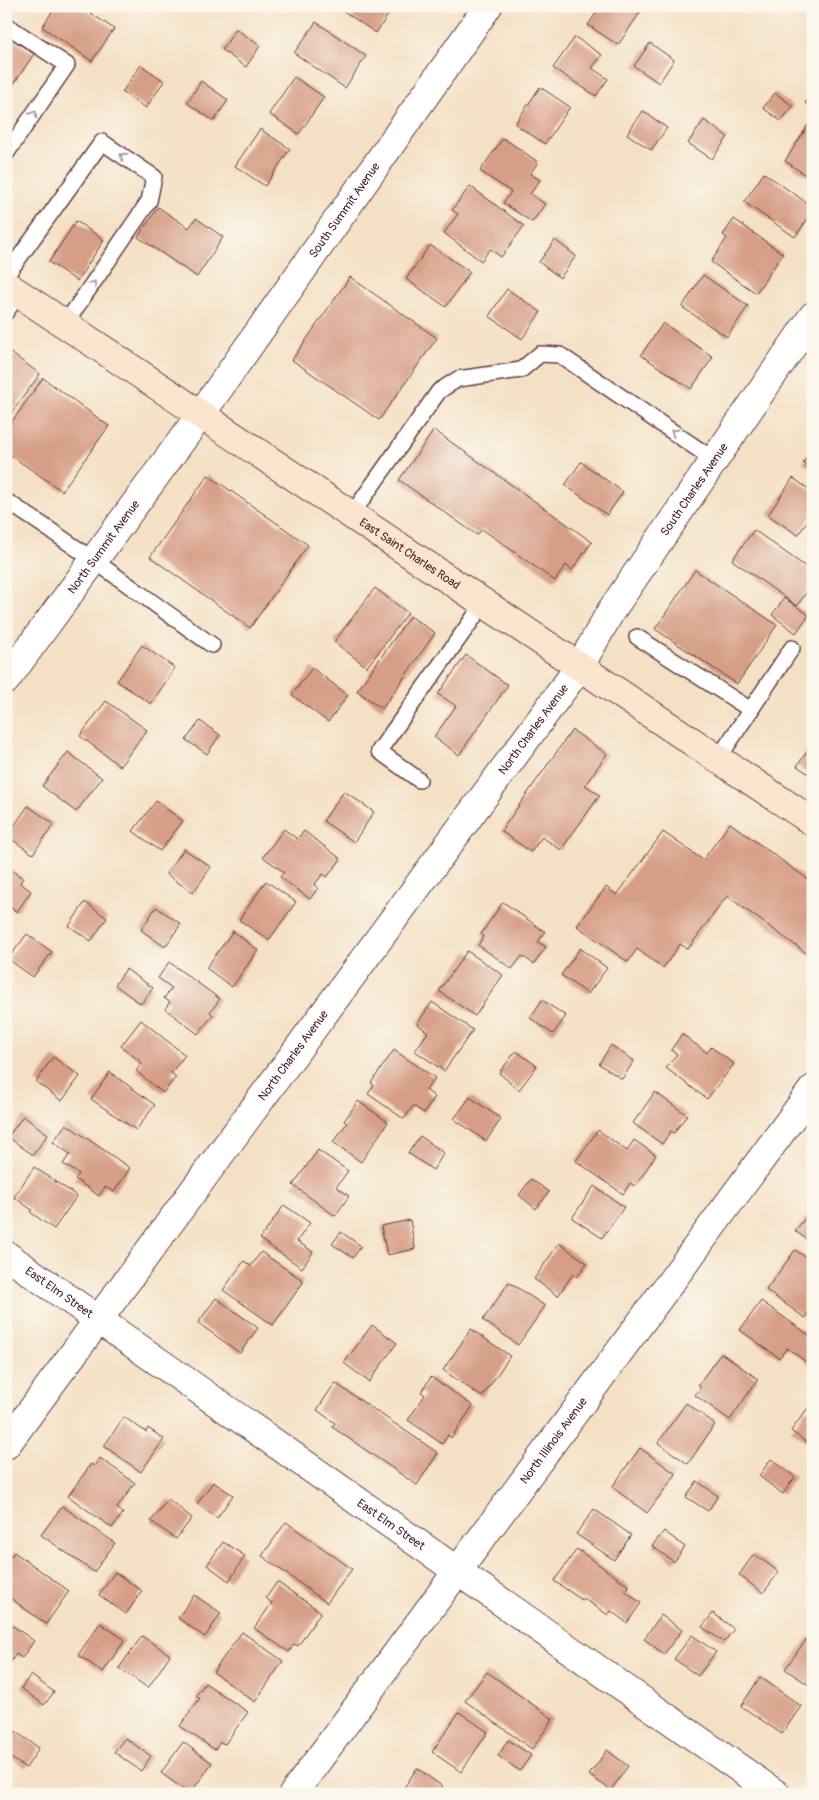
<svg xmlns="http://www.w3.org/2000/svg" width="819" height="1800" viewBox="0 0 819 1800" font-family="Pangolin,sans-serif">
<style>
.building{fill:#d69e86}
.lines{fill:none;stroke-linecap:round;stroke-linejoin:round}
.lane-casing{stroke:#643c42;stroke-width:18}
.street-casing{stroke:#643c42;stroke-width:30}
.secondary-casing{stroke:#643c42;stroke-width:30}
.lane{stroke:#fff;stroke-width:15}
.street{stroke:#fff;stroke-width:28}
.secondary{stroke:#fce5cf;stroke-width:28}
.oneway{stroke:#ae9aa0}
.labels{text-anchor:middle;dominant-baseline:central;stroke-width:4;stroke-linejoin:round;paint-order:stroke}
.street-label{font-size:12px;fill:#4a1f2b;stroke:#fbf7ec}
</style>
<rect width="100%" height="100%" fill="#fbf7ec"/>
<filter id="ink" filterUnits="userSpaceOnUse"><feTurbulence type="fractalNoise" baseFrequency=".02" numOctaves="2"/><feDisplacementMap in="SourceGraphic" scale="10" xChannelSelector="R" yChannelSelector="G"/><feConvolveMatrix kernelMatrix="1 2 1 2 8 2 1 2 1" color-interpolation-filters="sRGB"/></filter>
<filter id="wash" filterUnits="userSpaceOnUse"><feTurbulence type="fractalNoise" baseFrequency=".0096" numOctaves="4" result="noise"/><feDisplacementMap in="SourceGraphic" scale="20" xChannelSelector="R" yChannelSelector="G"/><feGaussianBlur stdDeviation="1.12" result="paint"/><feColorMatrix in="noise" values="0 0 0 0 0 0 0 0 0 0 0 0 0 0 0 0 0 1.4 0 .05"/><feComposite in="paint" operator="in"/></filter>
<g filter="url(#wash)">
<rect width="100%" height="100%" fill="#f4e0c4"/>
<g id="blocks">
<g class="building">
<path d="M56 6H80L114 29 92 61 42 27Z"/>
<path d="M336 6H394L376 33Z"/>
<path d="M601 6H640L643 8 618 45 588 25Z"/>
<path d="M316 22 366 56 345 88 294 53Z"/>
<path d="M236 29 260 46 246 67 222 50Z"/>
<path d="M6 35 34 54 6 95Z"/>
<path d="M575 37 602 55 592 68 608 79 596 96 553 68Z"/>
<path d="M650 43 674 60 659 83 634 66Z"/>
<path d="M141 65 164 81 146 108 122 92Z"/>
<path d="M294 77 324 97 299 134 269 114Z"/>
<path d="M201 81 228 100 214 121 187 103Z"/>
<path d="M540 87 570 107 545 144 515 124Z"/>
<path d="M813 92V108L805 103Z"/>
<path d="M775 93 793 106 781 121 763 108Z"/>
<path d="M643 111 667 128 651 150 627 134Z"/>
<path d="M704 120 728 137 712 159 688 143Z"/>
<path d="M809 124 813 127V180L785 161Z"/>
<path d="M260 129 290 149 265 186 235 166Z"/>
<path d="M503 138 538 162 530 174 540 180 530 194 545 204 532 222 503 203 511 192 480 171Z"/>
<path d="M764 173 813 207V211L795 237 744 202Z"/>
<path d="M470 186 524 226 501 257 490 249 481 261 444 233 458 214 452 210Z"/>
<path d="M158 207 189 228 196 218 223 237 197 277 138 237Z"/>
<path d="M734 219 783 254 756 293 711 262 727 238 723 235Z"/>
<path d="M76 221 104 240 77 281 49 262Z"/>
<path d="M555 240 576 256 560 278 539 262Z"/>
<path d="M430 245 470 272 446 307 406 279Z"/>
<path d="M703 275 748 306 727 337 682 307Z"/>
<path d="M350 277 437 338 379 420 292 360Z"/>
<path d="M507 289 541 312 522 339 489 316Z"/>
<path d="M663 323 713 357 691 389 641 355Z"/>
<path d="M8 351 40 374 6 420V354Z"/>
<path d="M43 378 109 426 62 491 6 452V430Z"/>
<path d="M434 430 592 542 572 570 566 565 555 581 482 529 477 535 399 480Z"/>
<path d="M813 447V469L803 463Z"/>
<path d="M581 462 623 492 607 515 565 485Z"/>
<path d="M208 475 308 545 250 628 150 557Z"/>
<path d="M793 478 813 492V513L798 535 768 515Z"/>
<path d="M754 530 813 572V583L797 606 732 560Z"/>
<path d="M695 570 777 625 737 684 655 629Z"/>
<path d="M375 588 408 613 367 667 334 642Z"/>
<path d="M784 598 809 615 796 633 772 615Z"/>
<path d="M410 616 435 633 382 709 357 691Z"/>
<path d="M142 645 175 668 151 704 117 681Z"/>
<path d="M466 655 508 685 459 755 434 737 456 706 438 694Z"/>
<path d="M312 668 348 695 328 722 292 695Z"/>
<path d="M106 701 147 730 120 766 80 736Z"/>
<path d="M200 721 220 735 207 754 186 740Z"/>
<path d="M572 730 607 754 585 785 600 795 561 850 542 837 531 852 501 831Z"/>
<path d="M813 743V777L797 766Z"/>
<path d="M68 752 102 778 76 812 42 786Z"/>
<path d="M344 791 374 812 354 842 323 821Z"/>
<path d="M156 801 183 821 160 851 133 831Z"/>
<path d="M28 806 54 824 33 854 7 836Z"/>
<path d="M730 823 813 883V958L727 896 688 949 680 944 663 968 637 949 628 962 577 926 606 887 617 895 663 832 703 860Z"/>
<path d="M284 829 297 839 304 831 341 859 327 877 323 874 314 885 318 888 310 899 280 877 284 872 263 857Z"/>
<path d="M184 849 211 867 193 893 166 874Z"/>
<path d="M6 867 23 878 20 883 31 891 17 912 6 905Z"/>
<path d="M266 881 296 902 269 940 239 920Z"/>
<path d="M85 902 107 918 91 941 69 926Z"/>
<path d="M503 902 545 932 538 942 546 947 534 964 522 956 512 969 478 945 484 936 481 934Z"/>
<path d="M156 907 181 924 165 947 141 930Z"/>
<path d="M233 931 258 950 232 987 206 968Z"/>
<path d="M27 934 52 952 33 977 8 959Z"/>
<path d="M580 948 607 968 588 994 561 975Z"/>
<path d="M467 951 503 975 475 1016 439 991Z"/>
<path d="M169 962 220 999 210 1012 213 1015 198 1034 165 1009 170 1002 164 998 172 988 158 978Z"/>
<path d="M126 969 153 988 141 1004 115 985Z"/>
<path d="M542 1000 566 1016 553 1034 530 1018Z"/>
<path d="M432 1002 473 1030 444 1071 415 1051 428 1032 417 1024Z"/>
<path d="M141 1020 185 1055 171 1073 176 1077 163 1093 136 1071 142 1063 121 1046Z"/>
<path d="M682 1034 707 1053 711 1047 734 1064 707 1099 666 1068 677 1054 671 1050Z"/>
<path d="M611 1045 634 1061 622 1079 599 1064Z"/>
<path d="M394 1050 435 1078 426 1090 435 1097 424 1113 413 1106 404 1119 368 1094 374 1085 371 1083Z"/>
<path d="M516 1051 537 1066 519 1090 499 1073Z"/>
<path d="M53 1057 80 1076 62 1101 36 1082Z"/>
<path d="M110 1072 155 1105 136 1130 91 1099Z"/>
<path d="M655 1092 687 1115 674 1133 671 1131 662 1144 633 1123Z"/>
<path d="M470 1097 501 1119 486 1141 454 1119Z"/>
<path d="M358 1101 388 1122 361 1162 333 1142 347 1123 344 1121Z"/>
<path d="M23 1116 48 1134 33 1155 8 1137Z"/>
<path d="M66 1124 130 1168 114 1192 105 1187 99 1196 75 1179 79 1174 63 1164 70 1154 53 1142Z"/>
<path d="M598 1130 627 1151 634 1140 656 1155 635 1186 630 1183 623 1194 576 1161Z"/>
<path d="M420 1136 444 1153 433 1170 408 1153Z"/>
<path d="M318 1150 348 1171 336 1187 349 1196 335 1216 293 1185Z"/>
<path d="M34 1167 77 1196 54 1229 30 1212 32 1210 14 1197Z"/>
<path d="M531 1179 549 1192 536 1209 519 1195Z"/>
<path d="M594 1186 624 1207 602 1238 572 1218Z"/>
<path d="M284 1205 310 1223 297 1241 313 1252 302 1268 260 1239Z"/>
<path d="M813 1208V1244L795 1231Z"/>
<path d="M410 1220 415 1249 387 1255 381 1226Z"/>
<path d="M341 1232 361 1246 353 1258 332 1244Z"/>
<path d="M559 1243 587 1263 577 1277 573 1274 558 1296 534 1279Z"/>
<path d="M795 1250 813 1262V1306L805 1318 766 1290Z"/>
<path d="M261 1252 304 1281 273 1325 223 1290 244 1261 251 1266Z"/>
<path d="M509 1282 545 1306 518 1345 483 1320Z"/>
<path d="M216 1298 258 1328 240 1353 198 1323Z"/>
<path d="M761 1301 813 1338V1367L787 1348 779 1358 740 1330Z"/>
<path d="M372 1325 397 1343 369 1382 344 1363Z"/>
<path d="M471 1329 510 1356 482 1397 443 1370Z"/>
<path d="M721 1353 758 1379 730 1420 695 1395 701 1387 698 1385Z"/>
<path d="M431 1377 473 1406 451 1438 448 1435 442 1444 408 1420 425 1395 421 1392Z"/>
<path d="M335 1383 438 1453 417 1485 332 1427 335 1423 317 1410Z"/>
<path d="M686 1403 715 1424 688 1464 658 1443Z"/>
<path d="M807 1409 813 1413V1447L791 1431Z"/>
<path d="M124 1417 146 1432 148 1428 164 1439 141 1472 104 1446Z"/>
<path d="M640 1448 676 1474 647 1513 612 1487Z"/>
<path d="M100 1458 135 1483 117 1508 123 1513 112 1528 68 1496 91 1464 94 1466Z"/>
<path d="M771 1459 795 1477 783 1494 759 1476Z"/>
<path d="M697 1481 718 1496 708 1511 686 1497Z"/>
<path d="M213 1482 233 1495 217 1518 197 1504Z"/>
<path d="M168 1499 192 1518 176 1539 151 1521Z"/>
<path d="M62 1506 115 1543 94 1572 41 1535Z"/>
<path d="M594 1509 631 1535 614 1560 576 1534Z"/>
<path d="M286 1522 352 1569 327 1603 262 1556Z"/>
<path d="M664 1531 685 1547 674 1562 652 1546Z"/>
<path d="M223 1542 245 1556 229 1581 207 1565Z"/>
<path d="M577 1549 629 1586 625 1591 641 1603 627 1623 611 1611 608 1615 583 1598 582 1600 554 1581Z"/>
<path d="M14 1552 69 1591 46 1624 6 1595V1563Z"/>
<path d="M754 1554 779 1572 763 1593 739 1575Z"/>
<path d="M115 1572 142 1591 126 1614 99 1595Z"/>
<path d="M277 1582 321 1612 298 1646 294 1644 289 1652 254 1628 272 1603 266 1598Z"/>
<path d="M194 1595 221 1613 205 1637 178 1618Z"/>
<path d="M713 1613 734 1629 724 1642 702 1627Z"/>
<path d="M661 1615 682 1630 664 1654 644 1639Z"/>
<path d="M6 1621 34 1641 22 1658 16 1654 6 1669Z"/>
<path d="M100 1623 125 1640 103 1672 78 1655Z"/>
<path d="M242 1632 283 1661 255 1702 213 1672Z"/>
<path d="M692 1635 716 1652 698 1676 674 1659Z"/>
<path d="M142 1636 170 1655 148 1688 119 1668Z"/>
<path d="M808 1637 813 1641V1688L785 1669Z"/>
<path d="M487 1672 553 1719 532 1749 465 1701Z"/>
<path d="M31 1675 54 1692 44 1705 21 1688Z"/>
<path d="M760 1677 801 1706 782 1734 741 1706Z"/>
<path d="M205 1683 248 1712 225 1744 220 1742 215 1750 180 1726 200 1698 196 1696Z"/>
<path d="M459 1712 488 1732 461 1772 432 1752Z"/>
<path d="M15 1731 39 1748 26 1768 6 1755V1745Z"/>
<path d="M125 1738 151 1756 141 1771 114 1752Z"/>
<path d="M508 1740 531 1755 520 1771 498 1756Z"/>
<path d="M183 1742 212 1763 190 1794 161 1773Z"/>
<path d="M607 1750 628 1766 611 1790 589 1775Z"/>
<path d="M417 1768 443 1787 438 1794H400Z"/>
</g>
</g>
</g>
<g filter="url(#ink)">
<use href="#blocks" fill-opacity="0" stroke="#643c42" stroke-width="1"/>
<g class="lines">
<defs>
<g id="lane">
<path d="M6 25 67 65 6 154"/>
<path d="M6 276 102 142 154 177 149 201 65 324"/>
<path d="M6 312 19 293"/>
<path d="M6 501C77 546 144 597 212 645"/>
<path d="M352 514 439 391 458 379 521 370 540 354 560 355 714 460"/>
<path d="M637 637 751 710"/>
<path d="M718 759 792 648"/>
<path d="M419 780 379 751 484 603"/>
</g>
<g id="street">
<path id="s1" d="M6 680 201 414 488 6"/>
<path id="s2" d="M6 1255 776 1794"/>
<path id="s3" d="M6 1445 580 666 611 611 813 316"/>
<path id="s4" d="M293 1794 813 1089"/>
</g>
<g id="secondary">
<path id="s5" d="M6 285 813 822"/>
</g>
</defs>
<use href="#lane" class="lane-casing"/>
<use href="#street" class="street-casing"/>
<use href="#secondary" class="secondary-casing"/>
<use href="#lane" class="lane"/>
<use href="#street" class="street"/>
<use href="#secondary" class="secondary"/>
</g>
<defs><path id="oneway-chevron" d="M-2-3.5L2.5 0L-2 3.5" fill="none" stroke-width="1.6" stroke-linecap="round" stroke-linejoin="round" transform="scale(1.25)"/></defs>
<g class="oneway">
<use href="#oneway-chevron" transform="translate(34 114) rotate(-56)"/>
<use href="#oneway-chevron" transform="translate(123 156) rotate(-146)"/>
<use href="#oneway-chevron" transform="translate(93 284) rotate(-56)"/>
<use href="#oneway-chevron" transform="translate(674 432) rotate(-146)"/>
</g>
</g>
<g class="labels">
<g class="street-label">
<text stroke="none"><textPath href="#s1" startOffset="579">South Summit Avenue</textPath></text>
<text stroke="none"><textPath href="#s3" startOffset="1178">South Charles Avenue</textPath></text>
<text stroke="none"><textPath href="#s1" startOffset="165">North Summit Avenue</textPath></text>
<text stroke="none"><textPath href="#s5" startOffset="485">East Saint Charles Road</textPath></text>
<text stroke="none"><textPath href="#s3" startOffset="889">North Charles Avenue</textPath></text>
<text stroke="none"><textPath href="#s3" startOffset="484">North Charles Avenue</textPath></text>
<text stroke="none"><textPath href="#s2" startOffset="65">East Elm Street</textPath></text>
<text stroke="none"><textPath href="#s4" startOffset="439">North Illinois Avenue</textPath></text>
<text stroke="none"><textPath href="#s2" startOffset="470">East Elm Street</textPath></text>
</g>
</g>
<rect width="819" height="1800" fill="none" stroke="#fbf7ec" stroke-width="25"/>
</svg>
